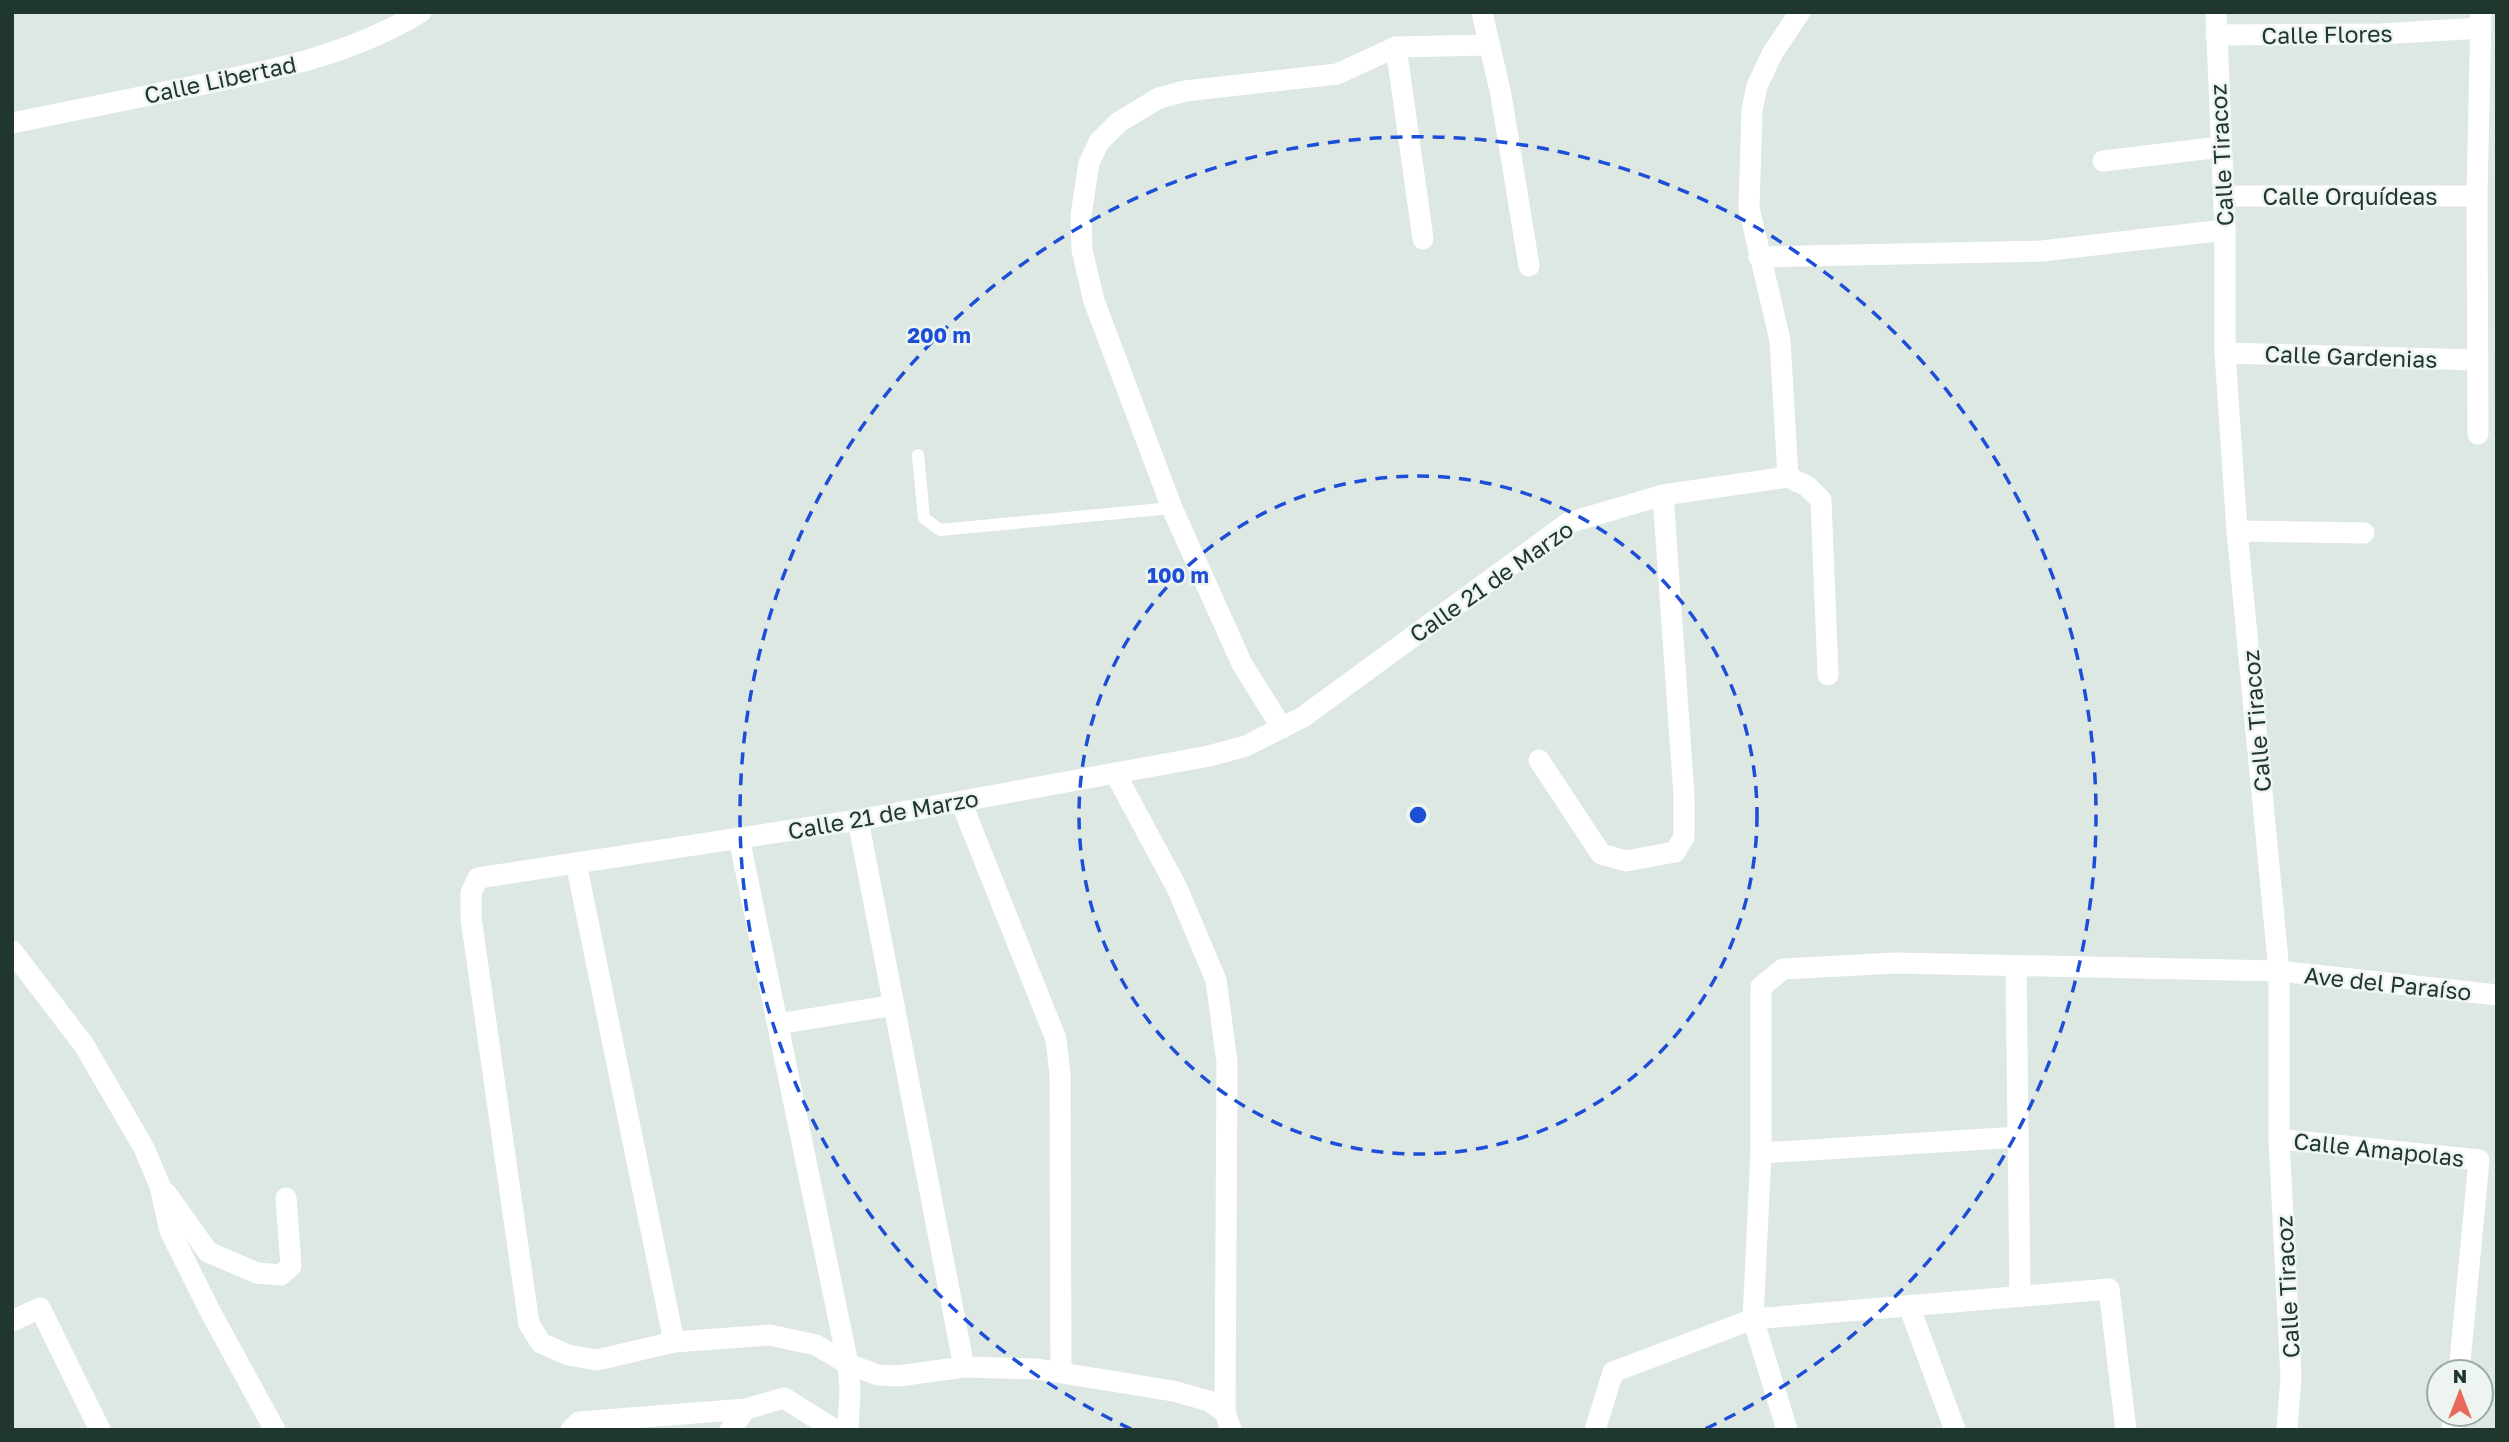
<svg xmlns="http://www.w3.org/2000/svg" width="2509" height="1442" viewBox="0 0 2509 1442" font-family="'Golos Text',sans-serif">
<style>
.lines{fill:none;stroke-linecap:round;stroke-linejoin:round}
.service{stroke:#fff;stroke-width:12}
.minor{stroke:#fff;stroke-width:21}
.ring{fill:none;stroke:#1d4ed8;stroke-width:3.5;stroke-dasharray:12 9}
.labels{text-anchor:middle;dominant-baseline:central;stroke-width:5;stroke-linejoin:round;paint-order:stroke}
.street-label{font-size:23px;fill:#20372d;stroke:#eef5f0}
.centre{fill:#1d4ed8;stroke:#eef5f0;stroke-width:3.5}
.ring-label{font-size:21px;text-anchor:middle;font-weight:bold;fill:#1d4ed8;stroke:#eef5f0;stroke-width:5;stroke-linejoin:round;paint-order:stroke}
</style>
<rect width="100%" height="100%" fill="#dee8e2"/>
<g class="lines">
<path class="service" d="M918 455 924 518 940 530 1172 508"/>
<g class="minor">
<path d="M1482 12 1501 95 1529 266"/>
<path d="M2216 12 2225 230V353L2237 531 2279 971V1139L2291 1377 2287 1430"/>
<path d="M2216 35 2380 34 2481 28"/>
<path d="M1396 47 1423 239"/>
<path d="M12 123C70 111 127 100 184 88 266 72 349 56 421 12"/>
<path d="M2103 161 2221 147"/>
<path d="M2223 196H2477"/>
<path d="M1759 257 2042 251 2225 230"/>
<path d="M2225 353 2478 360"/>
<path d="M2478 434 2477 196 2481 12"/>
<path d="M1788 477 1780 340 1749 208 1752 110 1757 86 1772 54 1800 12"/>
<path d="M1788 477 1807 486 1821 500 1828 675"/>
<path d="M2237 531 2364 533"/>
<path d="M1282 728 1242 664 1172 508 1094 301 1082 250 1081 215 1089 163 1099 142 1119 122 1159 98 1185 91 1337 74 1396 47 1488 45"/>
<path d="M1539 760 1601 854 1626 861 1675 852 1684 837V796L1663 495"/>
<path d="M1115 773 1177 888 1216 980 1227 1062 1225 1412"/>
<path d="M961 802 1056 1039 1060 1074 1061 1372"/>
<path d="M858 820 964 1367"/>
<path d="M739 838 848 1364 850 1391 848 1430"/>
<path d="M576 863 674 1342"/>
<path d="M12 951 84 1045 144 1148 160 1186 170 1231 211 1313 275 1430"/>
<path d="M2016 965 2020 1296"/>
<path d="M778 1024 894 1005"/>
<path d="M2279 1139 2479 1160 2459 1372"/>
<path d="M1761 1153 2018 1137"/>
<path d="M166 1193 208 1252 257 1273 281 1275 291 1266 286 1198"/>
<path d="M1909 1306 1955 1430"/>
<path d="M12 1321 40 1308 100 1430"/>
<path d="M571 1430 579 1422 746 1409"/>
<path d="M730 1430 746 1409 784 1398 835 1430"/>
<path d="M1231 1430 1225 1412 1209 1401 1173 1391 1037 1369 964 1367 898 1376 878 1375 848 1364 816 1345 770 1335 674 1342 597 1360 568 1355 541 1343 529 1324 471 918V893L478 878 858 820 1209 756 1246 746 1303 717 1568 523 1663 495 1788 477"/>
<path d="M1595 1430 1613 1372 1753 1319 2109 1289 2126 1430"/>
<path d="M1787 1430 1753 1319 1761 1153V987L1783 969 1896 963 2279 971 2497 995"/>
<path d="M2452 1430 2454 1414"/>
</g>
</g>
<g class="ring">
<circle cx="1418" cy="815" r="339"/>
<path d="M1131 1429A678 678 0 1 1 1705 1429"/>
</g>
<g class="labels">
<g class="street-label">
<text transform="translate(2327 34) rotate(-1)">Calle Flores</text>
<text transform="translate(220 79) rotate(-12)">Calle Libertad</text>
<text transform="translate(2221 155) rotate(-93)">Calle Tiracoz</text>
<text x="2350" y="196">Calle Orquídeas</text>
<text transform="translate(2351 356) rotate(2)">Calle Gardenias</text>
<text transform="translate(1491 581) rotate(-35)">Calle 21 de Marzo</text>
<text transform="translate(2256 721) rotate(-95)">Calle Tiracoz</text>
<text transform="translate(883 814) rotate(-10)">Calle 21 de Marzo</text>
<text transform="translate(2388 983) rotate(6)">Ave del Paraíso</text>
<text transform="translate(2379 1149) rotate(6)">Calle Amapolas</text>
<text transform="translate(2287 1287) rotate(-93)">Calle Tiracoz</text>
</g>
</g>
<circle cx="1418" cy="815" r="10" class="centre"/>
<g class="ring-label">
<text x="939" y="343">200 m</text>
<text x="1178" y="583">100 m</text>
</g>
<rect width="2509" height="1442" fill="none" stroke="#20372d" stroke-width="28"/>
<g transform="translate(2460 1393)"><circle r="33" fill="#eef5f0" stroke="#9ca9a2" stroke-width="2"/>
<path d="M0-5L12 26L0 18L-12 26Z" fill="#e8695c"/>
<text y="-10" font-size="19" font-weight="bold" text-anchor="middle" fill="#20372d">N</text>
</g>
</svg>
